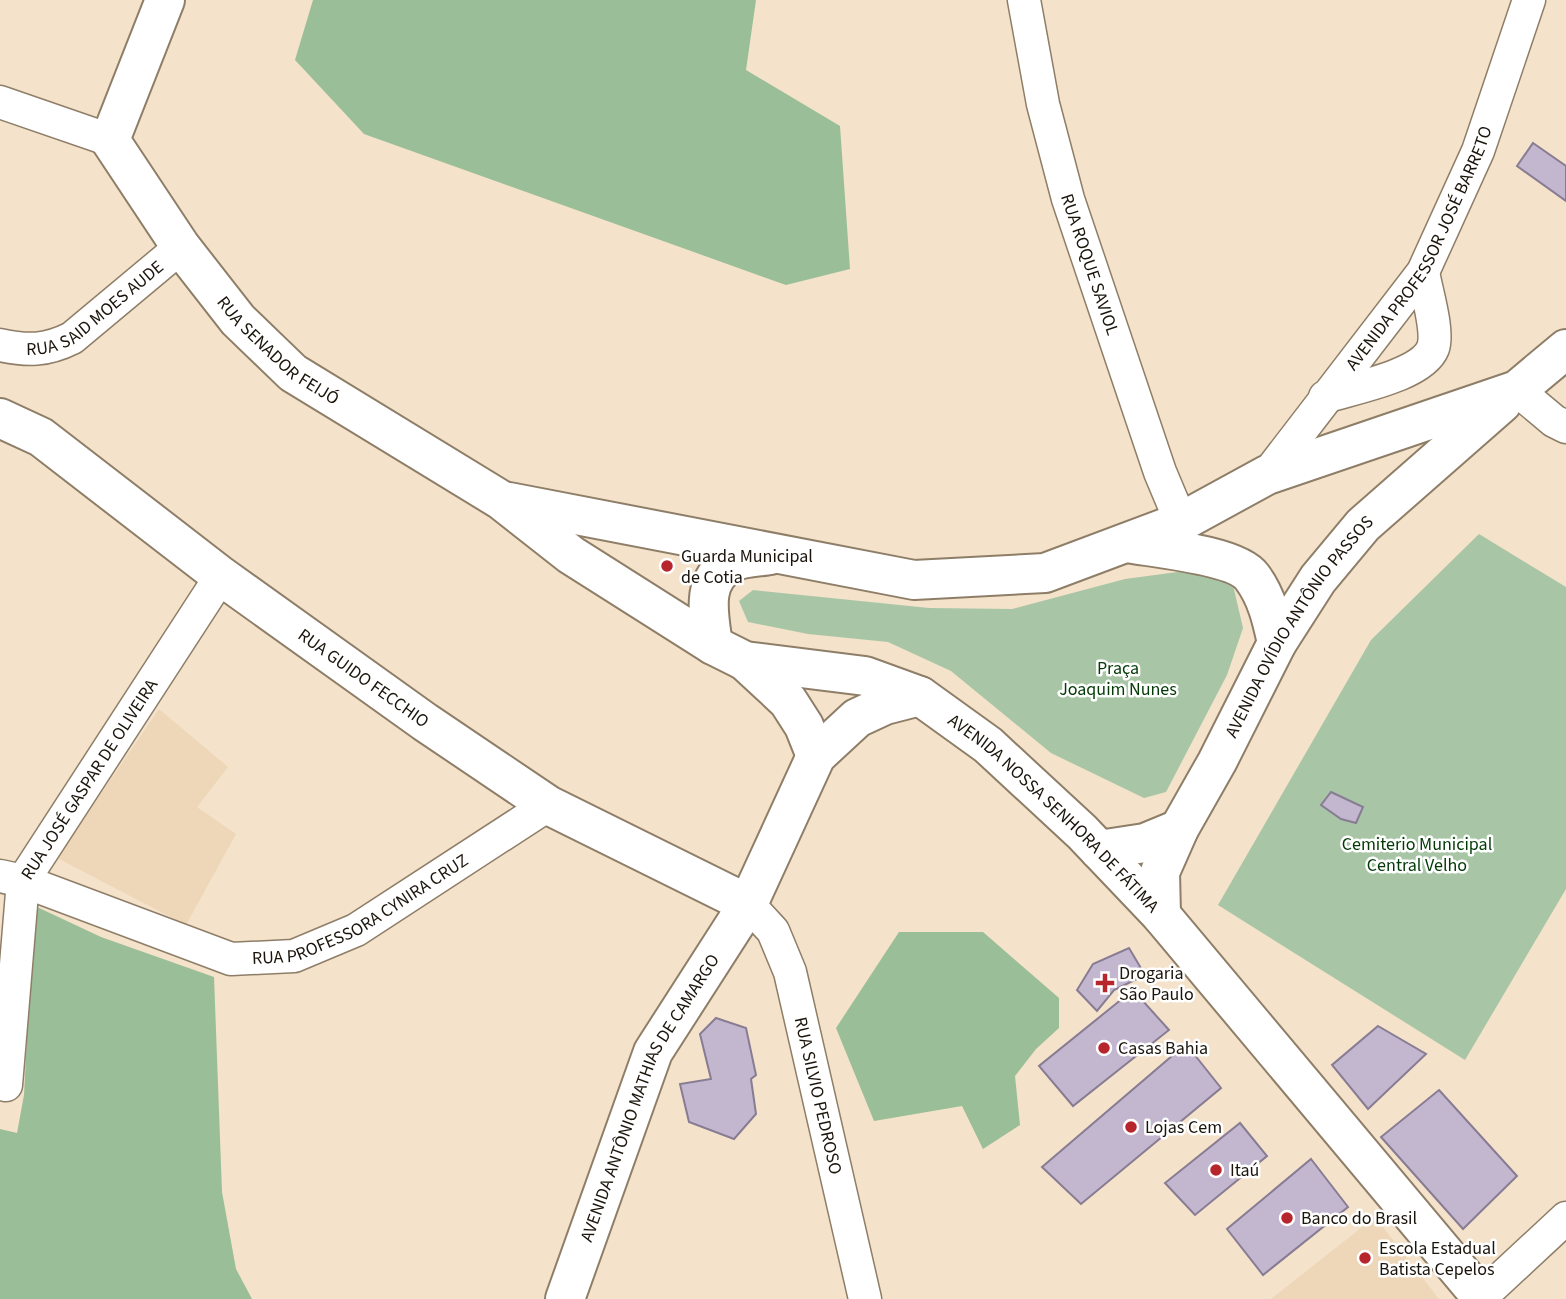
<svg xmlns="http://www.w3.org/2000/svg" width="1566" height="1299" viewBox="0 0 1566 1299" font-family="'Source Sans 3',sans-serif">
<style>
.built{fill:#eed7b9}
.green{fill:#a8c6a6}
.forest{fill:#9abe98}
.building{fill:#c3b7d0;stroke:#887c93;stroke-width:2}
.lines{fill:none;stroke-linecap:round;stroke-linejoin:round}
.street-casing{stroke:#8e7e68;stroke-width:35}
.secondary-casing{stroke:#8e7e68;stroke-width:42}
.street{stroke:#fff;stroke-width:32}
.secondary{stroke:#fff;stroke-width:38}
.poi-dot{fill:#b6262c;stroke:#fff;stroke-width:2.5}
.labels{text-anchor:middle;dominant-baseline:central;stroke-width:5;stroke-linejoin:round;paint-order:stroke}
.street-label{font-size:18px;fill:#1a140b;stroke:#fff}
.poi-label{font-size:18px;fill:#1a140b;stroke:#fff;text-anchor:start}
.park-label{font-size:18px;fill:#023905;stroke:#fff}
</style>
<rect width="100%" height="100%" fill="#f4e2ca"/>
<g class="built">
<path d="M159 709 228 767 197 807 236 834 186 925 57 858Z"/>
<path d="M1375 1217 1439 1299H1271Z"/>
</g>
<g class="green">
<path d="M1479 534 1566 587V889L1465 1060 1218 905 1371 640Z"/>
<path d="M1200 569 1233 585 1243 628 1227 675 1166 792 1144 798 1051 753 951 671 888 642 808 634 748 622 739 601 753 590 929 608 1012 609 1125 579Z"/>
</g>
<g class="forest">
<path d="M313 0H756L746 70 840 126 850 269 786 285 364 134 295 60Z"/>
<path d="M37 907 101 937 214 977 222 1192 236 1269 252 1299H0V1129L17 1133 24 1095 29 997Z"/>
<path d="M899 932H983L1059 998V1028L1036 1049 1015 1076 1020 1125 983 1149 962 1106 874 1121 836 1028Z"/>
</g>
<g class="building">
<path d="M1533 143 1566 166V201L1517 166Z"/>
<path d="M1331 792 1363 807 1356 823 1341 819 1321 805Z"/>
<path d="M1129 948 1145 975 1114 990 1097 1011 1077 990 1093 964Z"/>
<path d="M1133 990 1169 1030 1073 1106 1039 1066Z"/>
<path d="M716 1018 746 1028 756 1075 751 1079 756 1114 734 1139 689 1122 680 1084 711 1079 700 1034Z"/>
<path d="M1378 1026 1426 1054 1368 1109 1332 1065Z"/>
<path d="M1186 1044 1221 1088 1081 1204 1042 1167Z"/>
<path d="M1439 1090 1517 1176 1463 1229 1381 1137Z"/>
<path d="M1240 1123 1267 1156 1195 1215 1165 1183Z"/>
<path d="M1311 1159 1348 1207 1263 1275 1227 1229Z"/>
</g>
<g class="lines">
<defs>
<g id="street">
<path id="s1" d="M1024 0 1043 104 1068 199 1160 472 1181 522"/>
<path d="M0 102 110 140"/>
<path id="s2" d="M0 345C27 351 46 351 72 338L181 247"/>
<path d="M1517 390 1554 421 1566 427"/>
<path d="M1325 397C1352 388 1422 376 1433 348 1439 331 1426 290 1423 272"/>
<path id="s3" d="M1267 475 1423 272 1478 151 1529 0"/>
<path id="s4" d="M0 876 23 881 231 959 294 956 356 930 548 805"/>
<path id="s5" d="M748 904 773 931 790 972 865 1299"/>
<path id="s6" d="M6 1085 23 881 221 576"/>
<path d="M1481 1297 1566 1218"/>
</g>
<g id="secondary">
<path id="s7" d="M165 0 110 140 181 247 238 320 293 373 501 500 571 555 713 645 745 661 865 676 920 696 988 745 1082 832 1161 915 1483 1299"/>
<path id="s8" d="M0 418 41 437 221 576 425 722 548 805 748 904"/>
<path d="M509 502 914 580 1045 573 1181 522 1267 475 1517 390 1566 349"/>
<path d="M1127 543C1155 548 1236 555 1252 577 1267 597 1272 620 1277 643"/>
<path d="M713 645C709 615 700 580 731 563 741 557 759 557 770 555"/>
<path d="M745 661 788 701 804 726 816 756"/>
<path d="M1099 850 1145 843 1179 829"/>
<path id="s9" d="M1161 915 1160 872 1179 829 1217 762 1277 643 1318 579 1363 525 1502 403"/>
<path id="s10" d="M565 1299 653 1052 748 904 816 756 857 718 885 705 920 696"/>
</g>
</defs>
<use href="#street" class="street-casing"/>
<use href="#secondary" class="secondary-casing"/>
<use href="#street" class="street"/>
<use href="#secondary" class="secondary"/>
</g>
<g class="poi-dot">
<circle cx="667" cy="566" r="7"/>
<path d="M1101.5 972.5h7v7h7v7h-7v7h-7v-7h-7v-7h7z"/>
<circle cx="1104" cy="1048" r="7"/>
<circle cx="1131" cy="1127" r="7"/>
<circle cx="1216" cy="1170" r="7"/>
<circle cx="1287" cy="1218" r="7"/>
<circle cx="1365" cy="1258" r="7"/>
</g>
<g class="labels">
<g class="street-label">
<text stroke="none"><textPath href="#s3" startOffset="275">AVENIDA PROFESSOR JOSÉ BARRETO</textPath></text>
<text stroke="none"><textPath href="#s1" startOffset="273">RUA ROQUE SAVIOL</textPath></text>
<text stroke="none"><textPath href="#s2" startOffset="108">RUA SAID MOES AUDE</textPath></text>
<text stroke="none"><textPath href="#s7" startOffset="422">RUA SENADOR FEIJÓ</textPath></text>
<text stroke="none"><textPath href="#s9" startOffset="326">AVENIDA OVÍDIO ANTÔNIO PASSOS</textPath></text>
<text stroke="none"><textPath href="#s8" startOffset="448">RUA GUIDO FECCHIO</textPath></text>
<text stroke="none"><textPath href="#s6" startOffset="326">RUA JOSÉ GASPAR DE OLIVEIRA</textPath></text>
<text stroke="none"><textPath href="#s7" startOffset="1342">AVENIDA NOSSA SENHORA DE FÁTIMA</textPath></text>
<text stroke="none"><textPath href="#s4" startOffset="387">RUA PROFESSORA CYNIRA CRUZ</textPath></text>
<text stroke="none"><textPath href="#s5" startOffset="208">RUA SILVIO PEDROSO</textPath></text>
<text stroke="none"><textPath href="#s10" startOffset="219">AVENIDA ANTÔNIO MATHIAS DE CAMARGO</textPath></text>
</g>
<g class="poi-label">
<text x="681" y="556">Guarda Municipal<tspan x="681" dy="21">de Cotia</tspan></text>
<text x="1119" y="973">Drogaria<tspan x="1119" dy="21">São Paulo</tspan></text>
<text x="1118" y="1048">Casas Bahia</text>
<text x="1145" y="1127">Lojas Cem</text>
<text x="1230" y="1170">Itaú</text>
<text x="1301" y="1218">Banco do Brasil</text>
<text x="1379" y="1248">Escola Estadual<tspan x="1379" dy="21">Batista Cepelos</tspan></text>
</g>
<g class="park-label">
<text x="1118" y="668">Praça<tspan x="1118" dy="21">Joaquim Nunes</tspan></text>
<text x="1417" y="844">Cemiterio Municipal<tspan x="1417" dy="21">Central Velho</tspan></text>
</g>
</g>
</svg>
